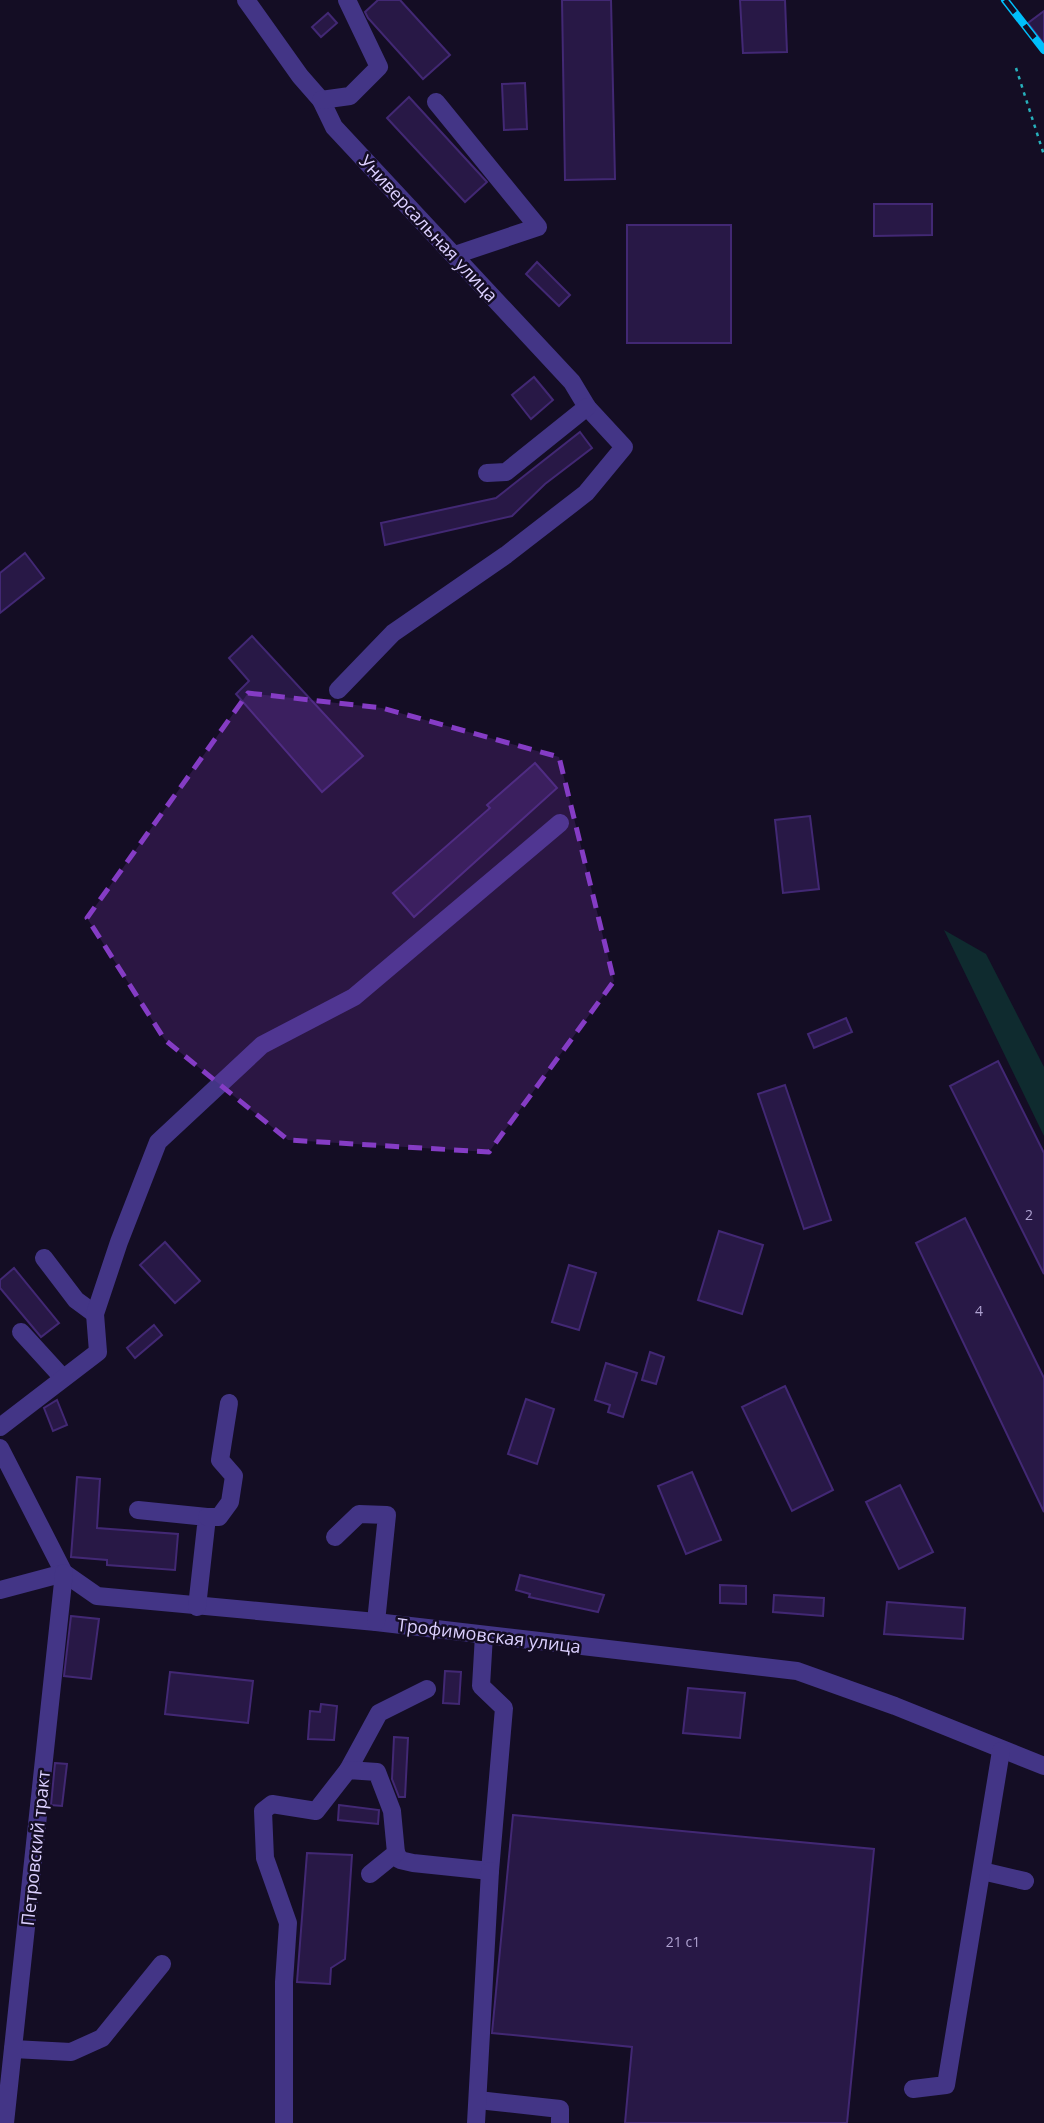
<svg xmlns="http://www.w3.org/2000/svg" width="1044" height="2123" viewBox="0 0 1044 2123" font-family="'Open Sans',sans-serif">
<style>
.green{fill:#0f2b2f}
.building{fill:#281846;stroke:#422874;stroke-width:2}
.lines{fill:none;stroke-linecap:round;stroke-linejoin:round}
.path{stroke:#27b0bc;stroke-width:2.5;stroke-dasharray:3.5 5;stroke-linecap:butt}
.minor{stroke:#433586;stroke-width:18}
.rail-casing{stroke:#00bffb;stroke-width:8}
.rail{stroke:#140d24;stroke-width:5;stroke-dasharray:16;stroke-linecap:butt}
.marked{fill:#853cc5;fill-opacity:0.2;stroke:#853cc5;stroke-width:5;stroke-dasharray:14 9;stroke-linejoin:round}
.labels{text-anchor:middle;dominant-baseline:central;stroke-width:5;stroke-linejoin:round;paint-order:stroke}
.number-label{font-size:14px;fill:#afa2d1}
.street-label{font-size:18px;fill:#dcd0ff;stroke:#140d24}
</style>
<rect width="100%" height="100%" fill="#140d24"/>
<path class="green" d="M944 930 986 954 1044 1067V1136Z"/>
<g class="building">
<path d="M378 0H400L450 55 423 79 368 18 365 12Z"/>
<path d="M562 0H611L615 179 565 180Z"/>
<path d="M740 0H785L787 52 743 53Z"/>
<path d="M1044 11V44L1028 23Z"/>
<path d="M328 13 337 23 321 37 312 27Z"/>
<path d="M525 83 527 129 504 130 502 84Z"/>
<path d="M409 97 487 182 465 202 387 118Z"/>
<path d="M874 204H932V235L874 236Z"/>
<rect x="627" y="225" width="104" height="118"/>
<path d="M537 262 570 295 559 306 526 274Z"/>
<path d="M534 377 553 400 531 419 512 395Z"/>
<path d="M580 432 592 448 545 484 512 516 385 545 381 523 496 498Z"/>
<path d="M25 553 44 578 0 613V573Z"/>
<path d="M252 636 363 756 322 792 236 694 249 681 229 658Z"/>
<path d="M535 763 557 788 414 917 393 893 490 808 487 805Z"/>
<path d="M810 816 819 889 783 893 775 820Z"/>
<path d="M846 1018 852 1032 814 1048 808 1034Z"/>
<path d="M998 1061 1044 1153V1274L950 1086Z"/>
<path d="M785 1085 831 1220 804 1229 758 1094Z"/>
<path d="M965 1218 1044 1378V1512L916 1243Z"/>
<path d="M719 1231 763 1245 742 1314 698 1300Z"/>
<path d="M165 1242 200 1281 175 1303 140 1265Z"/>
<path d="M569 1265 596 1273 579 1330 552 1322Z"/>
<path d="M14 1268 59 1323 41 1337 0 1288V1280Z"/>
<path d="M154 1325 162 1335 135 1358 127 1348Z"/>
<path d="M650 1352 664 1357 656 1384 642 1380Z"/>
<path d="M606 1363 637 1373 623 1417 608 1412 610 1405 595 1400Z"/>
<path d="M785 1386 833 1490 792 1511 742 1407Z"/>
<path d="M526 1399 554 1409 537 1464 508 1454Z"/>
<path d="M57 1400 67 1425 53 1431 44 1408Z"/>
<path d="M692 1472 721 1540 686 1554 658 1486Z"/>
<path d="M77 1477 100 1479 97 1528 178 1534 175 1570 107 1565V1560L71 1557Z"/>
<path d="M900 1485 933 1552 899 1569 866 1502Z"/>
<path d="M520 1575 604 1595 598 1612 529 1597 530 1594 516 1590Z"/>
<path d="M720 1585 746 1586V1604L720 1603Z"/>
<path d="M774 1595 824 1598 823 1616 773 1612Z"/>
<path d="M887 1602 965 1608 963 1639 884 1634Z"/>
<path d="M71 1616 99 1619 91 1679 64 1676Z"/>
<path d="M445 1671 461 1672 459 1704 443 1703Z"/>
<path d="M170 1672 253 1681 248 1723 165 1714Z"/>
<path d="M688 1688 745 1693 740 1738 683 1733Z"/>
<path d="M321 1704 337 1706 334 1740 308 1739 310 1711 320 1712Z"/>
<path d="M394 1737 408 1738 405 1797H399L392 1779Z"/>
<path d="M55 1763 67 1764 62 1806 51 1805Z"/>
<path d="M339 1805 379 1810 378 1824 338 1820Z"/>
<path d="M513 1815 874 1849 847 2123H625L632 2047 492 2033Z"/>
<path d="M307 1853 352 1855 345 1959 331 1968 330 1984 297 1982Z"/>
</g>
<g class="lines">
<path class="path" d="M1016 68 1044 155"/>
<g class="minor">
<path d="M246 0 300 76 321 100 334 127 572 382 587 407 624 447 586 493 506 555 393 633 338 690"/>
<path d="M321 100 350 96 379 67 347 0"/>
<path d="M436 102 538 227 455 255"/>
<path d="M487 473 506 472 587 407"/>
<path d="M44 1258 76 1300 95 1314"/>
<path d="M21 1332 63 1378"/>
<path d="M0 1427 98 1352 95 1314 119 1242 158 1142 262 1045 354 997 560 823"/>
<path d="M0 1448 64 1573 97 1596 376 1622 797 1671 895 1706 1044 1766"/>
<path d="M138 1510 207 1517 197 1607"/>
<path d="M207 1517H219L230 1502 234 1476 220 1460 229 1403"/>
<path d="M335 1537 359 1514 387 1515 376 1622"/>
<path d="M0 1590 64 1573"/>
<path d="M348 1770 379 1713 427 1689"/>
<path d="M396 1853 400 1860 413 1863 490 1871 504 1708 481 1686 484 1635"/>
<path d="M982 1871 1025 1881"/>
<path d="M13 2049 71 2052 102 2038 162 1964"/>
<path d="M913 2089 946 2085 1001 1751"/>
<path d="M478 2100 560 2109V2123"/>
<path d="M5 2123 64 1573"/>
<path d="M284 2123V1982L288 1923 265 1858 263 1811 272 1804 316 1811 348 1770 377 1772 392 1811 396 1853 370 1874"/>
<path d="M476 2123 490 1871"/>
</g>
<defs>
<path id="rail" d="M1005 0 1044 50"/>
</defs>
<use href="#rail" class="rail-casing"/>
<use href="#rail" class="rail"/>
</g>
<path class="marked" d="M248 693 382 708 559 757 614 981 489 1152 288 1140 165 1040 87 918Z"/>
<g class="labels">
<g class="number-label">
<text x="1029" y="1214">2</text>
<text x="979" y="1310">4</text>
<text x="683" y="1941">21 с1</text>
</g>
<g class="street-label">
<text transform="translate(429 228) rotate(47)">Универсальная улица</text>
<text transform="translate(489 1635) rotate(7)">Трофимовская улица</text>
<text transform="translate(35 1848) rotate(-84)">Петровский тракт</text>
</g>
</g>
</svg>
